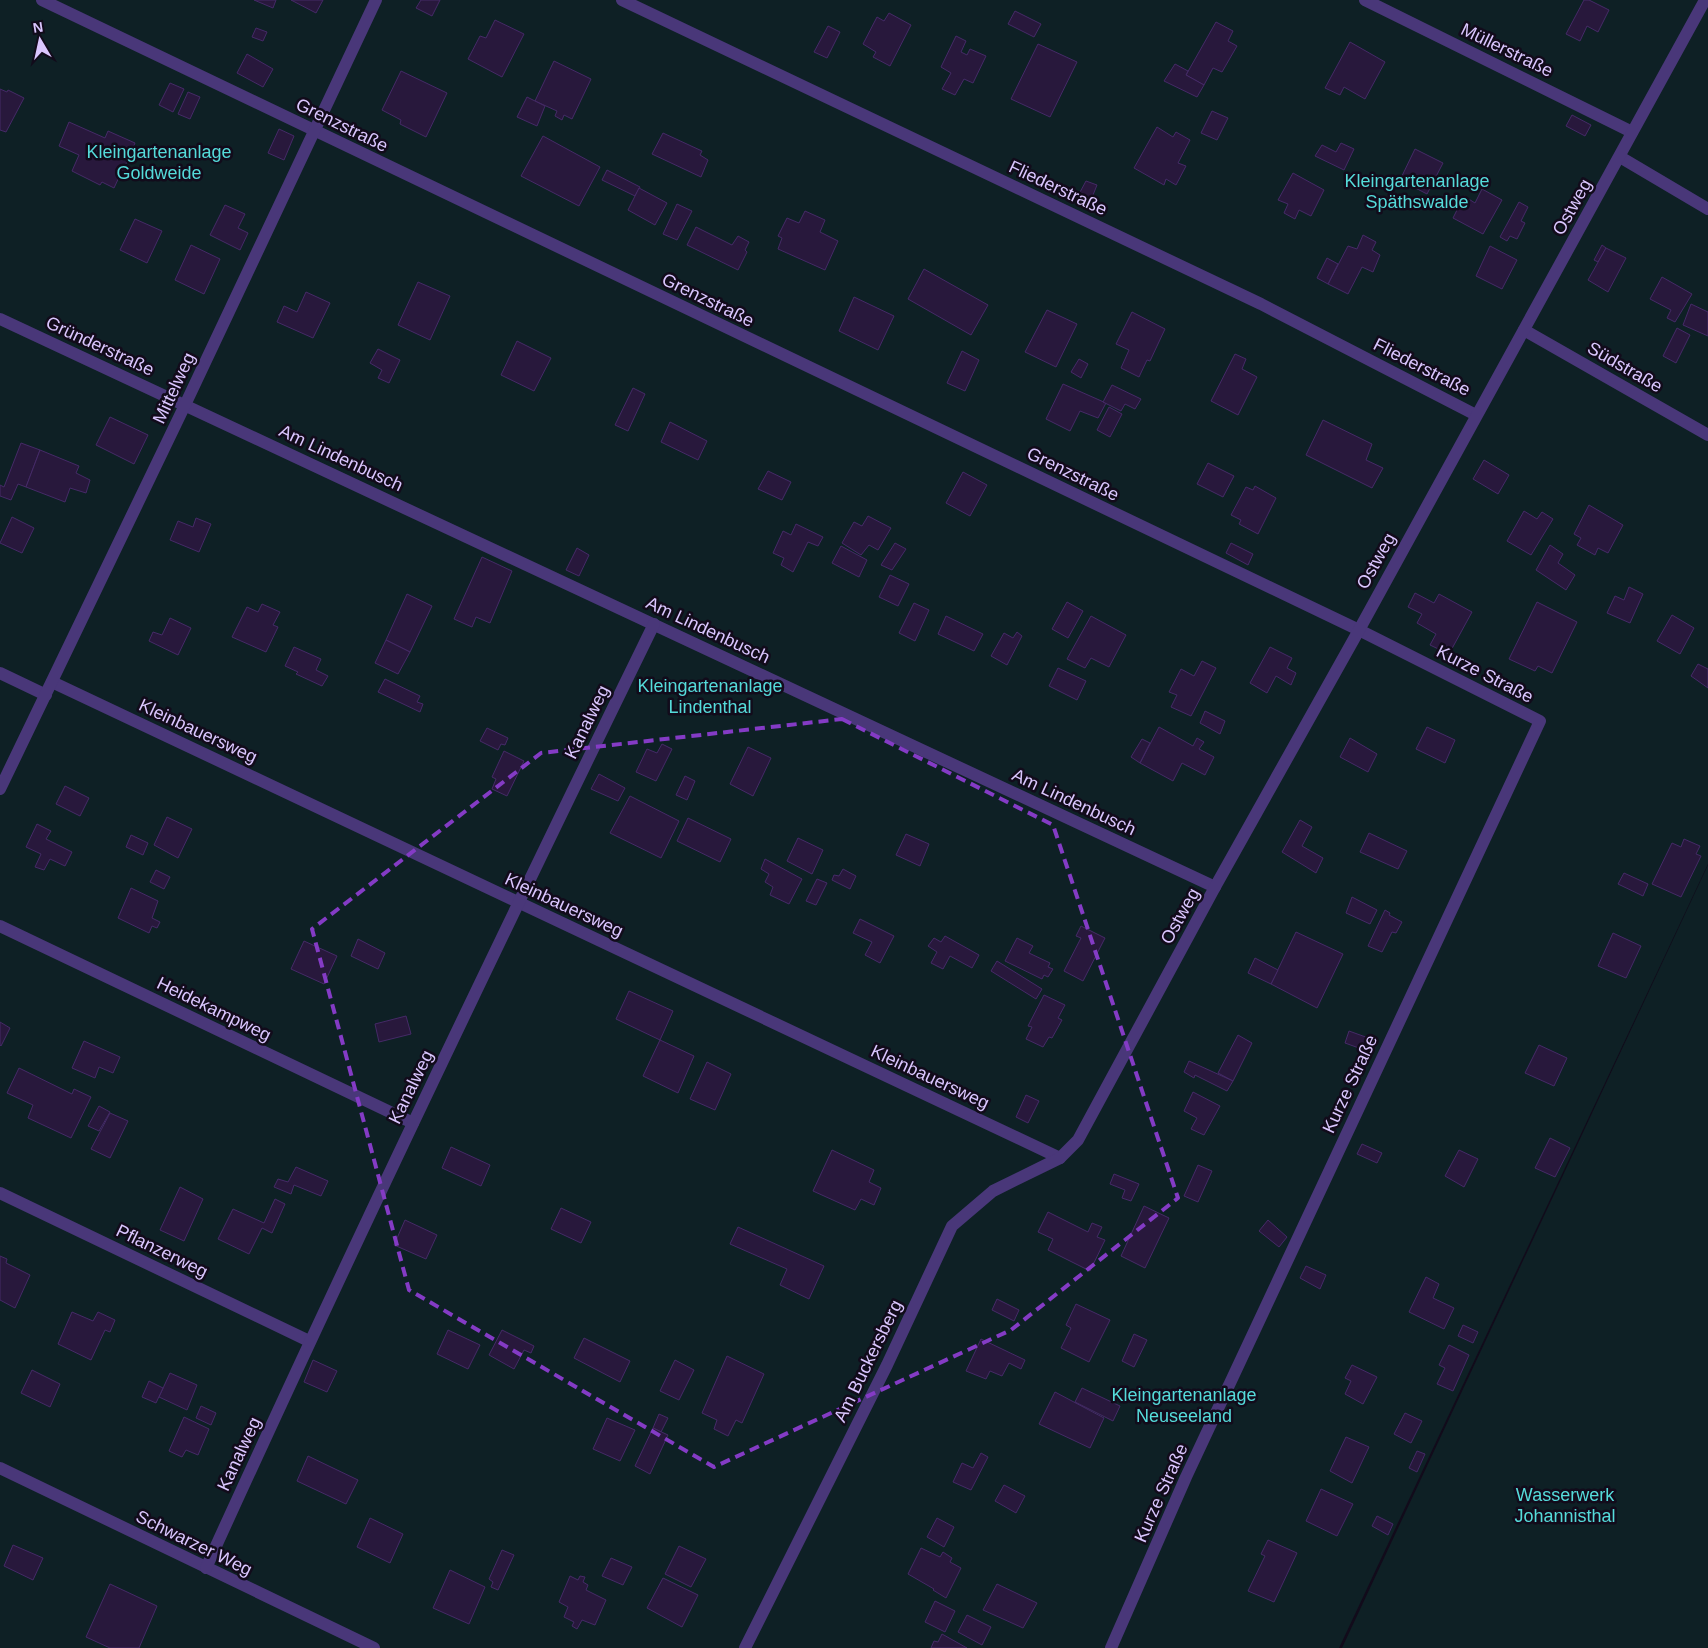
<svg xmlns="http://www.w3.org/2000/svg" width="1708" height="1648" viewBox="0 0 1708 1648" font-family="Helvetica,sans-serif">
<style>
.green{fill:#0e2025}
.building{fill:#28183c;stroke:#452a67}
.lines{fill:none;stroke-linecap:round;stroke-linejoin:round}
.minor{stroke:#493779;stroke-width:12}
.marked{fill:none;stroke:#843bc5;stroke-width:4;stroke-dasharray:10 6;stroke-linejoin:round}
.labels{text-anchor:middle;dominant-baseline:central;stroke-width:5;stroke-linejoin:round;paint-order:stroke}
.street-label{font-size:18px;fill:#dac6fe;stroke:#120b1b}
.park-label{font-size:18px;fill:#55dbda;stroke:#120b1b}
</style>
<rect width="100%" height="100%" fill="#120b1b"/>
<g class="green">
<path d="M0 0H1708V864L1339 1648H0Z"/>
<path d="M1708 865V1648H1342Z"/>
</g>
<g class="building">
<path d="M254 0H276L273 8Z"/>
<path d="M291 0H323L316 13Z"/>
<path d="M421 0H440L432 16 416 8Z"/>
<path d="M1584 0H1589L1609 10 1598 32 1587 26 1580 41 1566 34Z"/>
<path d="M1015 11 1041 24 1034 37 1008 24Z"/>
<path d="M889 13 911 25 890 66 873 57 876 52 863 44 877 17 884 21Z"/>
<path d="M495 20 524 34 502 77 468 59 480 36 486 38Z"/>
<path d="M1216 22 1233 31 1228 41 1237 46 1222 72 1213 68 1204 85 1186 75Z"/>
<path d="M828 26 840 32 827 58 814 52Z"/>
<path d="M256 28 267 32 263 41 252 37Z"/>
<path d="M956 36 966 41 961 52 967 55 970 49 986 56 973 83 964 79 955 95 942 89 951 73 941 67Z"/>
<path d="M1350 42 1385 62 1365 99 1344 87 1340 95 1325 88Z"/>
<path d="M1038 44 1077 62 1050 117 1011 99Z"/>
<path d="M247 54 273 69 263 87 237 73Z"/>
<path d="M554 61 591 79 572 119 564 115 562 120 555 116 557 111 535 101Z"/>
<path d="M1175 64 1188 71 1186 75 1204 85 1197 97 1164 81Z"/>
<path d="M401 71 447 93 426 137 400 124 401 120 382 110Z"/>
<path d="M170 83 184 89 173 112 159 105Z"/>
<path d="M0 89 7 92 8 90 24 98 6 132 0 130Z"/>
<path d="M188 92 200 97 190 119 178 114Z"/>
<path d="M527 97 545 106 537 126 517 117Z"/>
<path d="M1212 111 1228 118 1217 140 1201 133Z"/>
<path d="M1572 115 1591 125 1585 136 1566 126Z"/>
<path d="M69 122 105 138 108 131 135 143 125 166 133 170 129 179 120 175 114 188 102 182 100 185 72 171 79 155 59 146Z"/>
<path d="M1157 127 1173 137 1176 132 1190 140 1178 163 1186 166 1176 185 1166 179 1164 185 1134 168Z"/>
<path d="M279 129 294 136 284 160 268 153Z"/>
<path d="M663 133 702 151 700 155 708 160 701 177 652 154Z"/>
<path d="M543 136 600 167 579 206 521 176Z"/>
<path d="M1341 143 1354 149 1344 170 1315 156 1322 145 1336 152Z"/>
<path d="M1415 149 1443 163 1427 194 1400 180Z"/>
<path d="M607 170 640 187 635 196 602 180Z"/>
<path d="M1293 173 1324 190 1311 216 1299 210 1295 219 1284 213 1288 204 1278 200Z"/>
<path d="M1086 181 1097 185 1091 200 1079 194Z"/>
<path d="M639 188 667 203 655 225 628 210Z"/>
<path d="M1482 189 1502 200 1483 234 1453 218 1464 196 1475 203Z"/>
<path d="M1519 202 1528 207 1521 221 1525 223 1517 239 1510 236 1507 241 1500 237Z"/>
<path d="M677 204 692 211 677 240 663 234Z"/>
<path d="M225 205 245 214 238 228 248 233 240 250 210 235Z"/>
<path d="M805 211 825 220 820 232 838 241 825 270 778 249 782 238 778 236 787 218 799 223Z"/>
<path d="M135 219 162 231 147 263 120 250Z"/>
<path d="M696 227 732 245 738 236 749 242 745 250 747 252 738 270 687 245Z"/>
<path d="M1363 235 1376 242 1372 250 1380 255 1373 272 1362 267 1348 294 1328 284 1348 246 1357 249Z"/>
<path d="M191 245 220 259 204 294 175 280Z"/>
<path d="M1602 245 1606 248 1598 262 1594 260Z"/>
<path d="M1490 246 1517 260 1502 289 1476 276Z"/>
<path d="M1606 248 1626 258 1608 292 1588 280Z"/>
<path d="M1327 258 1338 264 1328 284 1317 278Z"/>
<path d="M924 269 988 305 971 335 908 299Z"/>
<path d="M1662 277 1692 294 1675 322 1667 318 1671 310 1650 299Z"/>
<path d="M418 282 450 296 430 340 398 325Z"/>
<path d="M306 292 330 303 313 338 277 322 284 306 297 312Z"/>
<path d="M854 297 894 316 878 350 839 331Z"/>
<path d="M1691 304 1708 312V336L1683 325Z"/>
<path d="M1047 310 1077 324 1056 367 1025 352Z"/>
<path d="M1132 312 1165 329 1150 361 1147 360 1139 377 1121 368 1129 350 1116 344Z"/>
<path d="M1677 328 1690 335 1676 363 1663 356Z"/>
<path d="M517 341 551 358 534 391 501 375Z"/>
<path d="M378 349 400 360 389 383 378 378 382 370 370 363Z"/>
<path d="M962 351 979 360 965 391 947 383Z"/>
<path d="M1235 354 1246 359 1242 369 1257 377 1238 415 1211 401Z"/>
<path d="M1079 359 1088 364 1081 378 1071 372Z"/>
<path d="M1063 384 1106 403 1098 418 1080 411 1070 431 1046 419Z"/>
<path d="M1112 385 1141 399 1135 409 1125 404 1121 411 1103 402Z"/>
<path d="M633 388 645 394 628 431 615 425Z"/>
<path d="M1109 407 1122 414 1110 437 1097 430Z"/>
<path d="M110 417 148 435 134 464 96 445Z"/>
<path d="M1323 420 1372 444 1366 460 1383 468 1372 488 1306 455Z"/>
<path d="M670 422 707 441 698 460 661 442Z"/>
<path d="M21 443 40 450 26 487 18 484 11 500 0 496V485L4 487Z"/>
<path d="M40 450 79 466 76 473 90 480 86 493 70 488 65 502 26 487Z"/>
<path d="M1484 460 1509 475 1498 494 1473 479Z"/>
<path d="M1208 463 1234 476 1223 497 1197 484Z"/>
<path d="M768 471 791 482 782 500 758 489Z"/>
<path d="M963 472 987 485 970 516 946 503Z"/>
<path d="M1255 486 1276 498 1258 534 1239 524 1241 520 1231 515 1246 487 1253 490Z"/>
<path d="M1589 505 1623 525 1608 553 1598 548 1595 555 1577 545 1581 538 1574 534Z"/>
<path d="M1524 511 1537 519 1542 512 1553 519 1531 555 1507 541Z"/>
<path d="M868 516 891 528 878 550 869 545 861 555 842 543 854 522 862 526Z"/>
<path d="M12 517 34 528 22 553 0 543Z"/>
<path d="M196 518 211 524 199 552 170 540 178 521 193 527Z"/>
<path d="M796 524 823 537 818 546 808 542 793 572 781 565 784 558 773 553 783 531 791 535Z"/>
<path d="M895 543 906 549 892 570 881 565Z"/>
<path d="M1231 543 1253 554 1248 565 1226 553Z"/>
<path d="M1550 545 1563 554 1558 563 1575 575 1566 590 1536 570Z"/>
<path d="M841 546 867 560 859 577 832 563Z"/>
<path d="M577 548 589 555 579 576 566 570Z"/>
<path d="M482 557 512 571 490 623 476 617 472 627 454 619Z"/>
<path d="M890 575 909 584 898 606 879 597Z"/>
<path d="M1629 587 1643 594 1630 623 1607 613 1615 596 1624 600Z"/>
<path d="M1415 593 1434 603 1439 594 1472 612 1449 654 1430 645 1436 634 1417 623 1422 614 1408 607Z"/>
<path d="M407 594 432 606 410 652 386 640Z"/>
<path d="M1067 602 1083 611 1068 638 1052 629Z"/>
<path d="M1537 602 1577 622 1552 673 1538 666 1535 671 1509 659Z"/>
<path d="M914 603 929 610 915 641 899 633Z"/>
<path d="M262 604 280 612 273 625 278 627 266 652 232 637 247 607 258 612Z"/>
<path d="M1672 615 1694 628 1680 654 1657 641Z"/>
<path d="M946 616 983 634 974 651 938 634Z"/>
<path d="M1091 616 1126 635 1109 667 1091 658 1085 668 1067 659Z"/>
<path d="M170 618 191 628 178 655 149 641 153 632 162 635Z"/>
<path d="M1017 632 1022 636 1007 665 991 656 1004 633 1013 638Z"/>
<path d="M386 640 410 652 398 674 375 663Z"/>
<path d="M294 647 321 659 316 670 328 676 322 686 296 674 298 672 285 666Z"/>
<path d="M1270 647 1292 658 1287 668 1296 673 1291 685 1276 676 1267 693 1250 683Z"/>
<path d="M1202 661 1216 668 1191 716 1171 707 1177 695 1169 692 1181 669 1194 676Z"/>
<path d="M1698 664 1708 669V688L1691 676Z"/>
<path d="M1058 668 1086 681 1077 700 1049 686Z"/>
<path d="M385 679 420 696 417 702 423 704 420 712 378 692Z"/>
<path d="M1205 711 1225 721 1220 734 1200 723Z"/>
<path d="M1159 727 1193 746 1197 738 1204 742 1199 749 1214 757 1205 775 1182 763 1173 781 1140 763Z"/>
<path d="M1427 727 1455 740 1445 763 1416 749Z"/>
<path d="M487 728 508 738 505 745 501 744 498 750 480 741Z"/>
<path d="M1350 738 1377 754 1368 772 1340 757Z"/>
<path d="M1142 739 1150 743 1140 763 1131 757Z"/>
<path d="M662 744 672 749 656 781 636 772 647 749 657 753Z"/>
<path d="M748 747 771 758 753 796 730 784Z"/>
<path d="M504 751 524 761 507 796 492 789 496 779 492 777Z"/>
<path d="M599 774 625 788 618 801 591 789Z"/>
<path d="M685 776 695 781 687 800 676 795Z"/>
<path d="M65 786 89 798 80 816 56 804Z"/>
<path d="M630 796 679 821 661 858 610 833Z"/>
<path d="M167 817 192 829 178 858 154 845Z"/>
<path d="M688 818 731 839 720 862 677 841Z"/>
<path d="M1300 820 1312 827 1302 846 1323 858 1316 873 1282 852Z"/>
<path d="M37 824 51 831 46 839 72 852 65 866 50 859 44 870 35 867 41 854 26 847Z"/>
<path d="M1369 833 1407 851 1398 869 1360 852Z"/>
<path d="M906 834 929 844 920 866 896 855Z"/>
<path d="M131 835 148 843 143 855 126 847Z"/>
<path d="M798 838 823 850 812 874 787 861Z"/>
<path d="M1684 839 1700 846 1696 854 1701 856 1681 897 1652 884 1672 843 1681 847Z"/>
<path d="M765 859 802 879 789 904 770 895 773 887 765 882 769 874 761 869Z"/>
<path d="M843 869 856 876 850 889 832 880 834 875 839 876Z"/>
<path d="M156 870 170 877 164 889 150 882Z"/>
<path d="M1624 873 1648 884 1643 896 1618 884Z"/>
<path d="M817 879 827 883 816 905 806 901Z"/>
<path d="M131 888 158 901 152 918 160 922 157 928 152 926 149 933 118 918Z"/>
<path d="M1352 897 1377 910 1370 924 1346 913Z"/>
<path d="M1385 910 1390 913 1389 915 1402 922 1396 933 1392 932 1382 952 1368 946Z"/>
<path d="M860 919 894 936 880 963 865 955 872 942 853 933Z"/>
<path d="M1081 926 1105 938 1083 981 1064 971 1081 938 1076 936Z"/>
<path d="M1296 932 1343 954 1317 1008 1271 984Z"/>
<path d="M1613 933 1641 946 1626 978 1598 966Z"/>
<path d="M945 936 979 955 972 968 950 956 943 969 931 963 937 952 928 946 934 938 941 942Z"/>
<path d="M1017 938 1033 946 1029 953 1050 963 1048 967 1053 969 1048 977 1044 975 1042 979 1005 961Z"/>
<path d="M358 939 385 953 378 969 351 956Z"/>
<path d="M304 941 337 956 324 984 291 969Z"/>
<path d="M1255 958 1278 970 1271 984 1248 973Z"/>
<path d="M997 961 1042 989 1036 999 991 971Z"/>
<path d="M629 991 673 1011 660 1040 616 1019Z"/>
<path d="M1044 995 1065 1005 1058 1018 1062 1020 1052 1038 1049 1037 1043 1047 1026 1039 1032 1027 1028 1026Z"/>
<path d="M406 1016 411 1034 379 1042 375 1024Z"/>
<path d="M0 1022 10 1028 1 1046 0 1045Z"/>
<path d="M1349 1031 1374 1040 1370 1052 1345 1043Z"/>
<path d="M1238 1035 1252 1043 1233 1081 1218 1073Z"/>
<path d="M660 1040 694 1056 678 1093 643 1076Z"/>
<path d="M84 1041 120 1057 113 1073 99 1067 95 1078 72 1068Z"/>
<path d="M1539 1045 1567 1058 1554 1086 1525 1073Z"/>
<path d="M1189 1061 1233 1081 1227 1091 1195 1075 1194 1078 1184 1072Z"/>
<path d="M707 1062 731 1074 715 1110 690 1099Z"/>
<path d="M19 1068 72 1094 74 1089 91 1097 71 1138 28 1118 33 1105 7 1093Z"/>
<path d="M1193 1092 1220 1106 1204 1135 1191 1129 1197 1118 1184 1111Z"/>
<path d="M1026 1095 1039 1101 1028 1123 1016 1117Z"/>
<path d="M99 1106 110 1112 99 1131 88 1126Z"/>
<path d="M110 1113 128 1121 110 1158 91 1149Z"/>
<path d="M1550 1138 1570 1148 1555 1177 1535 1168Z"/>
<path d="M1362 1144 1382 1153 1377 1163 1357 1154Z"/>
<path d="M451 1147 490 1165 481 1186 442 1168Z"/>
<path d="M832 1150 874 1170 869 1182 881 1188 874 1205 861 1199 855 1210 813 1191Z"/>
<path d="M1459 1150 1478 1159 1464 1187 1445 1176Z"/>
<path d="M1198 1165 1212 1171 1198 1202 1184 1196Z"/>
<path d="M296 1167 328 1181 321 1196 294 1185 291 1194 274 1187 278 1179 288 1182Z"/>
<path d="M1114 1174 1139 1184 1131 1201 1122 1198 1125 1190 1110 1184Z"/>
<path d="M180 1187 203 1199 184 1241 160 1230Z"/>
<path d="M275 1199 285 1204 272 1233 262 1228 249 1254 218 1239 233 1209 264 1223Z"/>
<path d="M1144 1206 1169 1218 1145 1268 1121 1256Z"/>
<path d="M561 1208 591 1222 581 1243 551 1229Z"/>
<path d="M1048 1212 1088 1232 1092 1223 1102 1227 1097 1237 1105 1240 1090 1271 1048 1250 1053 1239 1038 1232Z"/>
<path d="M405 1220 437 1235 426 1259 394 1245Z"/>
<path d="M1268 1220 1287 1237 1279 1247 1259 1231Z"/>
<path d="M738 1227 824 1266 809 1299 780 1285 787 1269 730 1244Z"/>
<path d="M0 1256 7 1259 6 1263 30 1275 15 1308 0 1300Z"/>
<path d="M1306 1266 1326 1275 1320 1289 1300 1278Z"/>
<path d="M1426 1277 1439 1284 1433 1298 1454 1308 1444 1329 1409 1312Z"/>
<path d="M997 1299 1019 1310 1014 1321 992 1310Z"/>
<path d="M1076 1304 1110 1320 1089 1362 1061 1348 1071 1328 1066 1325Z"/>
<path d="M72 1312 93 1321 98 1312 115 1320 110 1332 105 1330 91 1360 58 1344Z"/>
<path d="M1463 1325 1478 1332 1473 1343 1458 1336Z"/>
<path d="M448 1330 480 1345 468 1369 437 1354Z"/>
<path d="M502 1330 534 1346 531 1353 524 1350 514 1369 489 1355Z"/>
<path d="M1134 1334 1147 1340 1134 1367 1122 1361Z"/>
<path d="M584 1338 630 1361 620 1382 574 1358Z"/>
<path d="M981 1339 1025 1360 1021 1369 1009 1363 1002 1376 990 1371 986 1379 966 1371Z"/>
<path d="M1449 1345 1469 1355 1453 1391 1437 1384 1445 1368 1439 1365Z"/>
<path d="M727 1356 764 1374 742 1423 736 1420 728 1436 714 1429 717 1420 702 1413Z"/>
<path d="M313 1360 337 1371 327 1392 304 1382Z"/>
<path d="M675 1360 694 1370 679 1400 660 1391Z"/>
<path d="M1352 1365 1377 1377 1363 1404 1345 1394 1351 1381 1345 1378Z"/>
<path d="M32 1370 60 1384 50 1407 21 1393Z"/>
<path d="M170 1373 197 1385 187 1410 159 1397Z"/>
<path d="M149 1381 163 1388 156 1403 142 1397Z"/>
<path d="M1082 1388 1120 1406 1113 1421 1075 1402Z"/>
<path d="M1055 1392 1104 1418 1090 1448 1039 1424Z"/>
<path d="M201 1406 216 1413 211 1425 196 1418Z"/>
<path d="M1405 1413 1422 1421 1411 1443 1394 1434Z"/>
<path d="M659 1414 668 1418 661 1432 653 1428Z"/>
<path d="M184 1417 209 1429 198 1455 186 1450 182 1457 169 1451Z"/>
<path d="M607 1418 635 1430 620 1461 593 1449Z"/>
<path d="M653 1428 668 1435 650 1474 635 1466Z"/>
<path d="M1346 1437 1369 1447 1352 1483 1330 1471Z"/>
<path d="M1417 1451 1425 1454 1417 1472 1409 1468Z"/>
<path d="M981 1453 988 1457 971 1490 953 1482 962 1463 973 1468Z"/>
<path d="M308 1456 358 1480 346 1504 297 1481Z"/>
<path d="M1004 1485 1025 1496 1016 1513 995 1501Z"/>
<path d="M1321 1489 1353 1504 1337 1536 1306 1521Z"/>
<path d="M1377 1516 1393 1524 1388 1535 1372 1526Z"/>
<path d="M370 1518 403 1534 390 1563 357 1547Z"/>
<path d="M937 1518 954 1527 944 1547 927 1537Z"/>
<path d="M1268 1540 1297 1553 1274 1602 1248 1591 1265 1556 1261 1554Z"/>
<path d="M13 1545 43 1558 33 1580 4 1566Z"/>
<path d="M679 1546 706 1559 691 1587 665 1574Z"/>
<path d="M921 1548 940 1557 943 1552 952 1558 950 1562 961 1568 946 1598 933 1590 934 1589 908 1574Z"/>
<path d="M502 1550 514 1555 498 1590 491 1587 493 1582 489 1579Z"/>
<path d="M611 1558 632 1567 623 1585 602 1576Z"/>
<path d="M450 1570 485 1587 469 1624 433 1608Z"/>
<path d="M570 1576 578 1580 580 1576 585 1577 583 1582 588 1585 586 1590 606 1600 595 1625 582 1620 577 1629 572 1626 574 1622 564 1617 568 1607 559 1602Z"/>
<path d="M663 1578 698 1595 682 1627 647 1608Z"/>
<path d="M110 1584 157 1606 139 1648H110L86 1637Z"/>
<path d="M997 1584 1037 1603 1023 1628 983 1610Z"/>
<path d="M935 1601 955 1611 945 1632 925 1622Z"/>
<path d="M967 1615 991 1627 982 1645 958 1632Z"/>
<path d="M942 1634 967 1648H931L934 1641 938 1642Z"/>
</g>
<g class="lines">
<g class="minor">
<path d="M42 0 1359 630 1540 721 1186 1477 1111 1648"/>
<path d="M622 0 1261 304 1476 415"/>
<path d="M1365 0 1632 132"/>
<path d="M1620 157 1708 209"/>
<path d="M0 319 1215 887"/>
<path d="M1524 330 1708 435"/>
<path d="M0 673 46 695"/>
<path d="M52 682 1060 1158"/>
<path d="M0 789 185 405 376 0"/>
<path d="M0 926 413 1123"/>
<path d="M0 1193 309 1341"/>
<path d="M0 1468 374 1648"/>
<path d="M206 1568C350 1251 501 937 654 624"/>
<path d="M745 1648 887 1365 952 1226 993 1191 1060 1158 1078 1140 1215 887 1359 630 1705 0"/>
</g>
</g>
<path class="marked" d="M842 719 1053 825 1178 1198 1011 1330 714 1467 409 1290 312 929 541 753Z"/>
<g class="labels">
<g class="street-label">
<text transform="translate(1507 50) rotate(26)">Müllerstraße</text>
<text transform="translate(342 125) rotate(26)">Grenzstraße</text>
<text transform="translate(1058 188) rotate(25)">Fliederstraße</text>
<text transform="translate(1572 207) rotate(-61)">Ostweg</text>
<text transform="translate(708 300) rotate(26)">Grenzstraße</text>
<text transform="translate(100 346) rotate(25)">Gründerstraße</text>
<text transform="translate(1422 367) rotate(27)">Fliederstraße</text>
<text transform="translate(1625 367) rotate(30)">Südstraße</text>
<text transform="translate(174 388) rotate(-65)">Mittelweg</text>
<text transform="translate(341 458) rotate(25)">Am Lindenbusch</text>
<text transform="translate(1073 474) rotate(26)">Grenzstraße</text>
<text transform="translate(1376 561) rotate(-61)">Ostweg</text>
<text transform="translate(708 630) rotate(25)">Am Lindenbusch</text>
<text transform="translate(1485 674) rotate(27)">Kurze Straße</text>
<text transform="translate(587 722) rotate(-64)">Kanalweg</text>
<text transform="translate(198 731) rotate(25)">Kleinbauersweg</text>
<text transform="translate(1074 802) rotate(25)">Am Lindenbusch</text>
<text transform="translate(564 905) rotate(25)">Kleinbauersweg</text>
<text transform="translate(1180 916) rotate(-61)">Ostweg</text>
<text transform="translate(214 1009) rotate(26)">Heidekampweg</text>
<text transform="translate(930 1077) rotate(25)">Kleinbauersweg</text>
<text transform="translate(1350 1084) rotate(-65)">Kurze Straße</text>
<text transform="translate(411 1087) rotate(-64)">Kanalweg</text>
<text transform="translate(162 1251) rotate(26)">Pflanzerweg</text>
<text transform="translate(868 1361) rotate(-64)">Am Buckersberg</text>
<text transform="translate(239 1454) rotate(-65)">Kanalweg</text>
<text transform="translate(1161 1493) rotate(-66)">Kurze Straße</text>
<text transform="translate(194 1543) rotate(26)">Schwarzer Weg</text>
</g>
<g class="park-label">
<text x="159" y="152">Kleingartenanlage<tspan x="159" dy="21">Goldweide</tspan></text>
<text x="1417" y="181">Kleingartenanlage<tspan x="1417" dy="21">Späthswalde</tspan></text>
<text x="710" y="686">Kleingartenanlage<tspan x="710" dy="21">Lindenthal</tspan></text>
<text x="1184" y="1395">Kleingartenanlage<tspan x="1184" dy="21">Neuseeland</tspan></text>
<text x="1565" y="1495">Wasserwerk<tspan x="1565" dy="21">Johannisthal</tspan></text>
</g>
</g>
<g transform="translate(40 40) rotate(351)" stroke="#120b1b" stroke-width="4" paint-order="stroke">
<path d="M0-4L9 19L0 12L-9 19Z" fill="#dac6fe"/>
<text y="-8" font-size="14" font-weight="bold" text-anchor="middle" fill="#dac6fe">N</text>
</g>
</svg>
